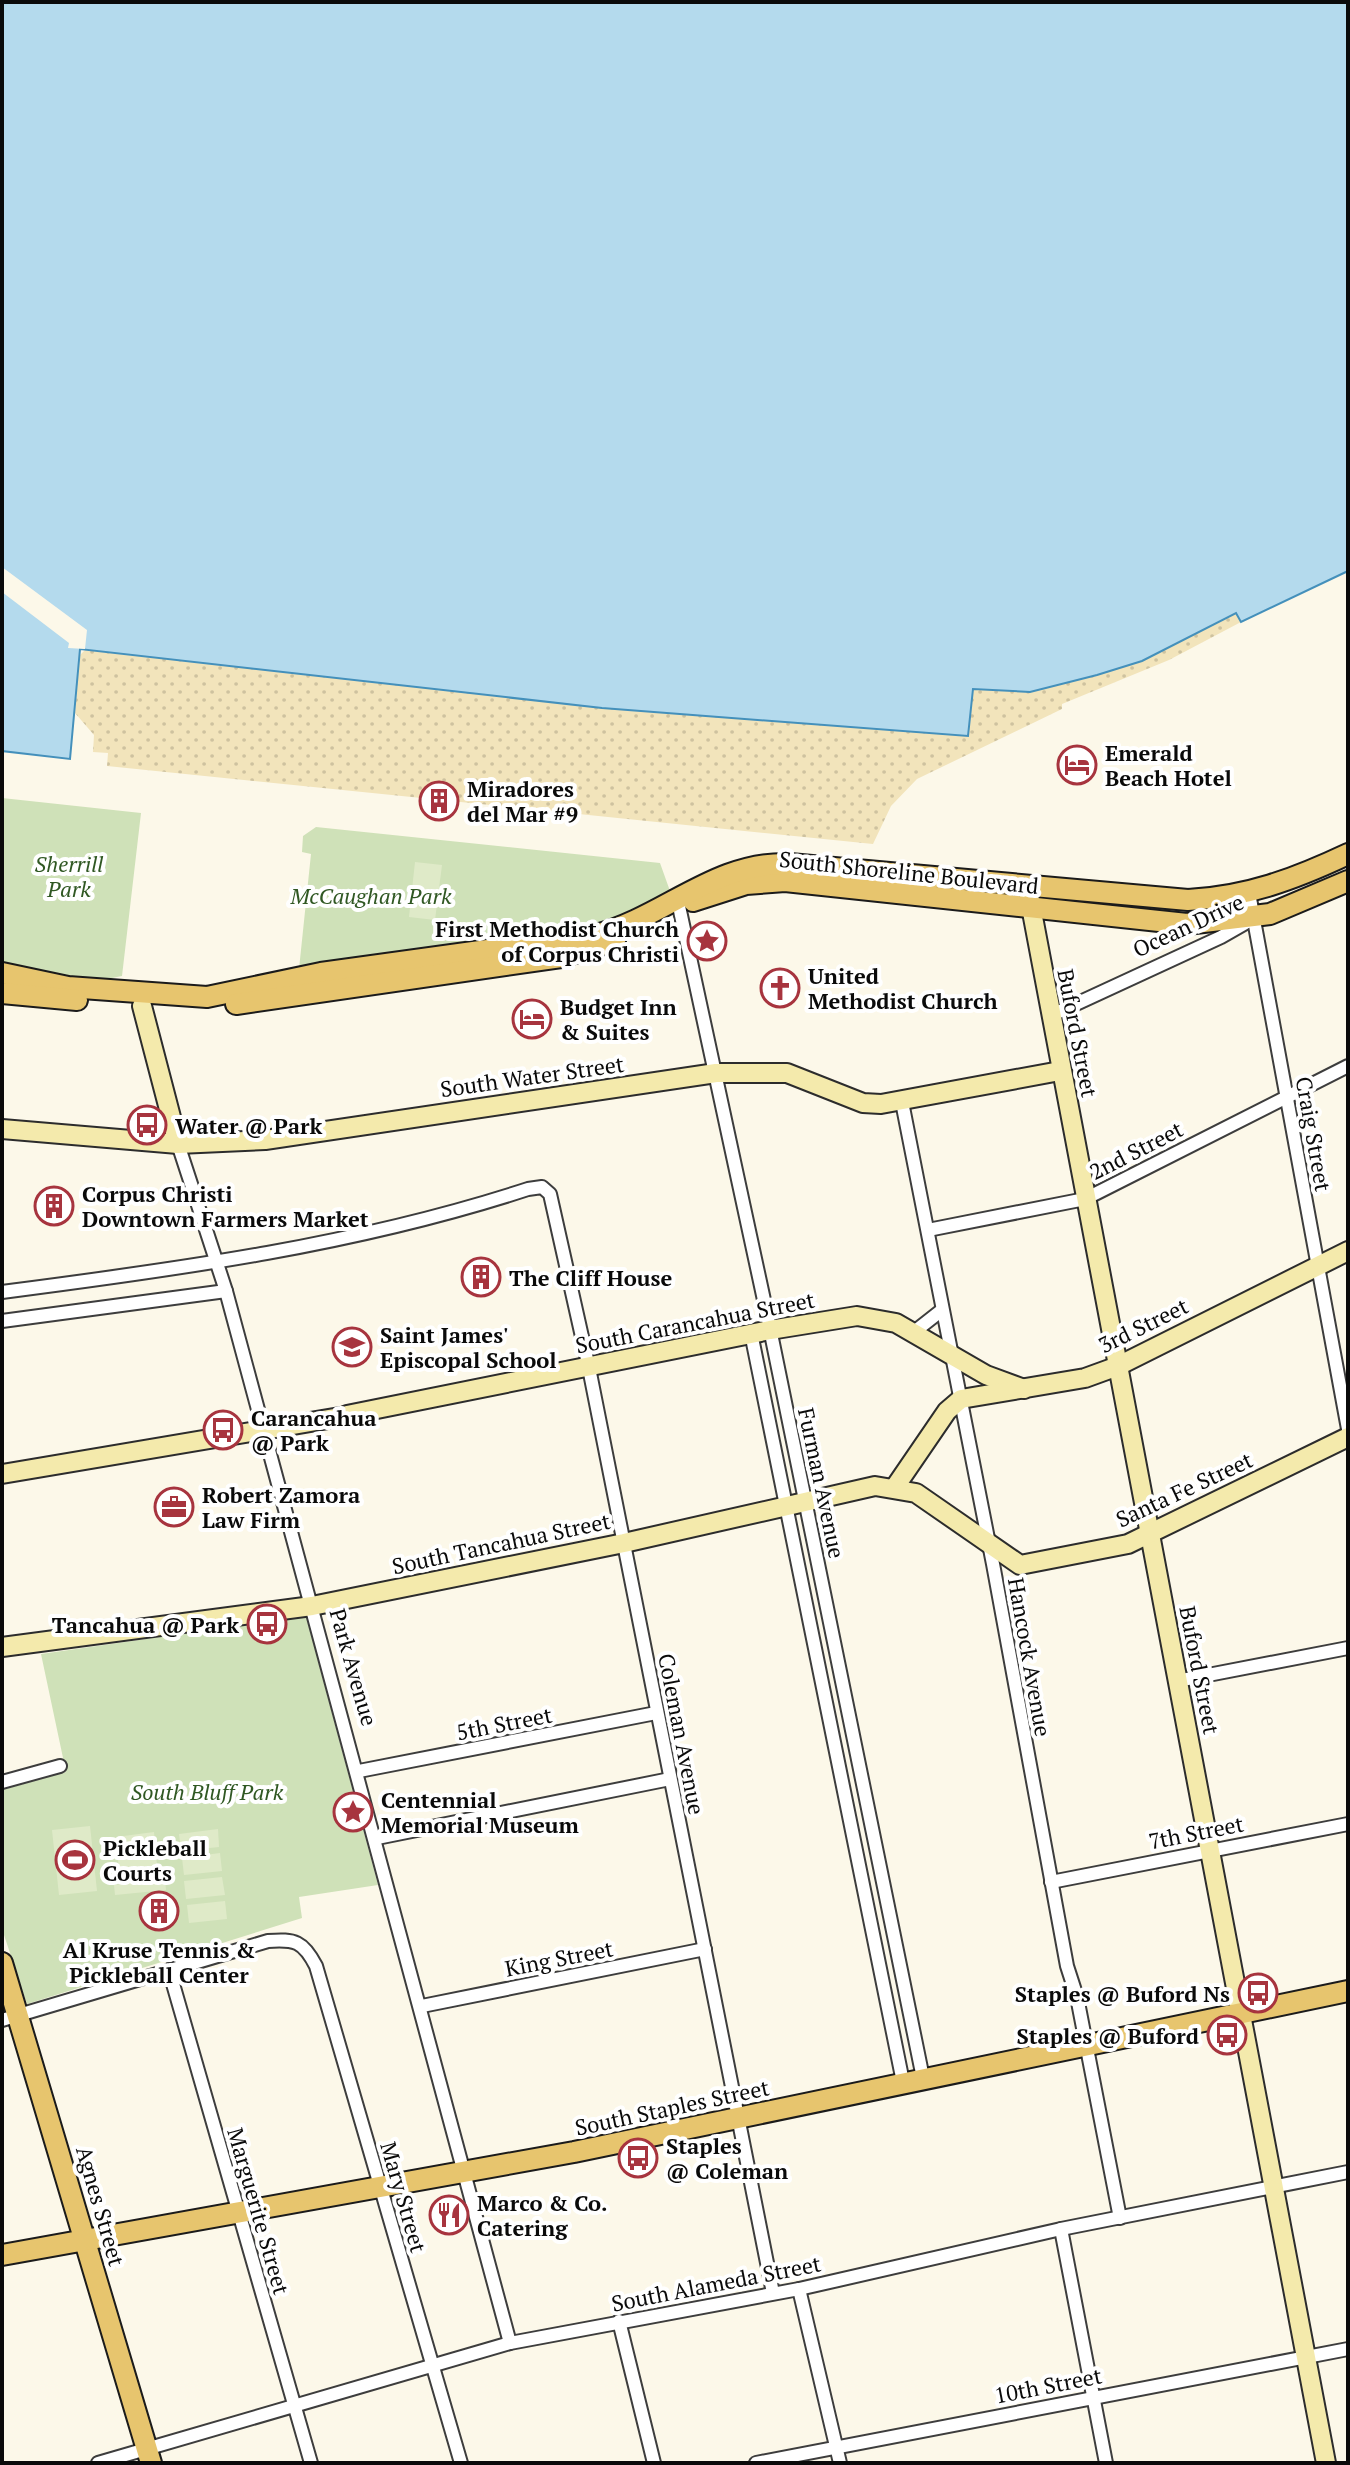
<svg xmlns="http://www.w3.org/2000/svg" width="1350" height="2465" viewBox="0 0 1350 2465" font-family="'PT Serif',serif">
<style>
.grass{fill:#cfe1b8}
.sand{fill:url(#sand-dots)}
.pitch{fill:#dfeac8}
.water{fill:#b4daed;stroke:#4490bb;stroke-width:2}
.pier{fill:#fcf8e9}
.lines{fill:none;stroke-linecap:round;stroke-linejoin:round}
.street-casing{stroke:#3d3d3d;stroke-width:16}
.secondary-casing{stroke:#2c2c2c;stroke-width:22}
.primary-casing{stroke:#1b1b1b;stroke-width:24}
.street{stroke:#fff;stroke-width:12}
.secondary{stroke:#f4eaac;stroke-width:18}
.primary{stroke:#e7c56e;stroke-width:20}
.labels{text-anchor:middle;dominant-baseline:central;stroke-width:8;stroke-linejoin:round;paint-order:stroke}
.poi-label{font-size:22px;font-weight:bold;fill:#0a0a0a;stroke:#fff;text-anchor:start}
.park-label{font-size:22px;font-style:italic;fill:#305823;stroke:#fff}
.street-label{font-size:22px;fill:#0a0a0a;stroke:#fff}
</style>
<defs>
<pattern id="sand-dots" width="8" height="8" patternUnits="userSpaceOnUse" patternTransform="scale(2)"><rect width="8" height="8" fill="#f2e4bb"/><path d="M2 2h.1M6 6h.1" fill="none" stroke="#cec29f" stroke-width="1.8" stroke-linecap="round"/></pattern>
</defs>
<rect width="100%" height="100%" fill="#fcf8e9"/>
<g class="grass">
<path d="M2 798 141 813 122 976 112 978 111 983 2 964Z"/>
<path d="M316 827 660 863 670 891 598 926 299 969 311 854 302 852 303 836Z"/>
<path d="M306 1616 378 1885 299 1897 302 1918 27 2004 2 1929V1790L66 1772 41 1654Z"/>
</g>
<path class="sand" d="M1236 613 1241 622 1169 660 1062 704V709L917 779 891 806 873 844 107 766 108 753 93 752 94 735 75 713 80 655 85 650 602 708 967 736 973 689 1030 692 1142 661Z"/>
<g class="pitch">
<path d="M415 862 442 865 435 920 409 917Z"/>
<path d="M90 1826 97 1891 59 1895 52 1830Z"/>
<path d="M218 1829 219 1847 181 1851 179 1834Z"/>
<path d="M154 1832 156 1851 118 1855 116 1837Z"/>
<path d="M220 1853 222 1871 184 1875 182 1858Z"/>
<path d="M156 1856 158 1874 120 1878 118 1860Z"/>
<path d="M222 1877 225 1895 186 1899 184 1881Z"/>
<path d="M159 1879 165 1880 166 1890 115 1895 114 1885Z"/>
<path d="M225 1901 227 1919 189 1923 187 1905Z"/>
</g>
<path class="water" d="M2 2H1348V571L1241 622 1236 613 1142 661 1097 675 1030 692 973 689 968 736 602 708 80 649 70 759 2 751Z"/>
<path class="pier" d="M2 567 87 630 85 649 68 648 69 643 2 592Z"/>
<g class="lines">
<defs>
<g id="street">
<path d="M1249 893 1348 1429"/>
<path d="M677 897 767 1314 923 2078"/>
<path d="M1050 1016 1221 937 1249 921"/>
<path d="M902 1102 993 1564 1067 1966 1077 1997 1120 2218"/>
<path d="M178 1144 226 1291 510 2343"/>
<path d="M928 1230 1085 1199 1348 1066"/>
<path d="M2 1292C180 1269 357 1245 528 1189L542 1187 550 1194 589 1368 773 2293"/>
<path d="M2 1321 226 1291"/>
<path d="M914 1332 942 1310"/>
<path d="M751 1333 903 2082"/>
<path d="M1177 1681 1348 1648"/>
<path d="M359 1771 656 1713"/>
<path d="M2 1782 60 1766"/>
<path d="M377 1838 670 1779"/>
<path d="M1051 1882 1348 1824"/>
<path d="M169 1970 311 2463"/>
<path d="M422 2006 705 1949"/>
<path d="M2 2020 268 1941C295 1939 303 1941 316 1966L461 2463"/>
<path d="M1061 2229 1106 2463"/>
<path d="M799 2289 840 2463"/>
<path d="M619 2321 654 2463"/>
<path d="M98 2463 510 2343 799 2289 1061 2229 1348 2172"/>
<path d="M756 2463 1348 2349"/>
</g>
<g id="secondary">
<path d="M1029 896 1326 2463"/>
<path d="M142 1006 178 1144"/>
<path d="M2 1129 178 1144 265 1140 716 1073H787L863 1103 881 1104 1060 1071"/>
<path d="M347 1415 770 1330 857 1316 896 1323 986 1375 1024 1389"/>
<path d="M2 1474 340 1417"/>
<path d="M895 1487 947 1411 961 1399 1085 1378 1118 1366 1348 1251"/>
<path d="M2 1647 312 1606 624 1543 875 1486 916 1493 1020 1565 1128 1544 1348 1437"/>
</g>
<g id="primary">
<path d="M693 901 746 884 785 881 1187 924 1270 914 1348 881"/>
<path d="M2 973 68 987 207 997 321 973 596 935C665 917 715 861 790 864L1188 900C1247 897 1295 879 1348 854"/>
<path d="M2 993 77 1000"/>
<path d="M236 1004 561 957 615 941"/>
<path d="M2 1963 151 2463"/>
<path d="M2 2255 574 2152 1348 1991"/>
</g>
</defs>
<use href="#street" class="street-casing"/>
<use href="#secondary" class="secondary-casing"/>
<use href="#primary" class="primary-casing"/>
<use href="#street" class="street"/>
<use href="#secondary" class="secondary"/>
<use href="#primary" class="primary"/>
</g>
<defs>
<symbol id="hotel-ring" viewBox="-11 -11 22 22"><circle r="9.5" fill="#fff" stroke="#a7343e" stroke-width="1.5"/><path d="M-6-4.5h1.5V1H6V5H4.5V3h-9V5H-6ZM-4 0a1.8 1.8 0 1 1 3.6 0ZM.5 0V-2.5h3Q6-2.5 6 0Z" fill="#a7343e"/></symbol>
<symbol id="building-ring" viewBox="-11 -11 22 22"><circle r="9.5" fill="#fff" stroke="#a7343e" stroke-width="1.5"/><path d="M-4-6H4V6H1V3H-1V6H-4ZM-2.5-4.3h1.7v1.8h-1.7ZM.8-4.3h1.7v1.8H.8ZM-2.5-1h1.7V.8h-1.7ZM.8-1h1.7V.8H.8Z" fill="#a7343e"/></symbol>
<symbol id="sight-ring" viewBox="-11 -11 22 22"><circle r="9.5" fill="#fff" stroke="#a7343e" stroke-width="1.5"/><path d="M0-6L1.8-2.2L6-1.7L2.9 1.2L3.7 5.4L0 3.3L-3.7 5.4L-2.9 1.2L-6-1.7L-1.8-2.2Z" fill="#a7343e"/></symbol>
<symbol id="church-ring" viewBox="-11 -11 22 22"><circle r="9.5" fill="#fff" stroke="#a7343e" stroke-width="1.5"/><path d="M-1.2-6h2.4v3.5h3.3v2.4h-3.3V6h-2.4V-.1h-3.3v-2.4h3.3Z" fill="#a7343e"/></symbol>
<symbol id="bus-ring" viewBox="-11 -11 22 22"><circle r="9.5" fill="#fff" stroke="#a7343e" stroke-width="1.5"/><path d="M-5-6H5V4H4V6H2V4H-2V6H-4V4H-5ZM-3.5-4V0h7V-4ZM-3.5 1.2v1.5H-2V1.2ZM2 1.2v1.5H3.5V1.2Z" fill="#a7343e"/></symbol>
<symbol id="school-ring" viewBox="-11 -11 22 22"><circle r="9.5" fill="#fff" stroke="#a7343e" stroke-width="1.5"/><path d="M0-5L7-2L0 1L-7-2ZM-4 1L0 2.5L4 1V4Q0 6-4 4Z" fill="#a7343e"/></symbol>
<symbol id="office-ring" viewBox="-11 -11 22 22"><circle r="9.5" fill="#fff" stroke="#a7343e" stroke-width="1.5"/><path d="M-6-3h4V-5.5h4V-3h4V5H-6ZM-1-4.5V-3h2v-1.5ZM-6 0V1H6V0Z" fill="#a7343e"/></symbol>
<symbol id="stadium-ring" viewBox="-11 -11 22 22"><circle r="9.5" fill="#fff" stroke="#a7343e" stroke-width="1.5"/><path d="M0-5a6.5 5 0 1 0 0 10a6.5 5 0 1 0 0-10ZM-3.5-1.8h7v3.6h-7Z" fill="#a7343e"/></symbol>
<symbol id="restaurant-ring" viewBox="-11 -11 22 22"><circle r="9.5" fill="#fff" stroke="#a7343e" stroke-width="1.5"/><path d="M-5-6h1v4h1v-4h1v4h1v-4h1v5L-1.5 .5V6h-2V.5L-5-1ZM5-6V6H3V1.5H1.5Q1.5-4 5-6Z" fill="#a7343e"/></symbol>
</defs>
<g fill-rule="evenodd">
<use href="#hotel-ring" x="1055" y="743" width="44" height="44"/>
<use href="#building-ring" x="417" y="779" width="44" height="44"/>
<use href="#sight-ring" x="685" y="919" width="44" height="44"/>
<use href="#church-ring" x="758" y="966" width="44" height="44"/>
<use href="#hotel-ring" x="510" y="997" width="44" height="44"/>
<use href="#bus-ring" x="125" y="1103" width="44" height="44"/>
<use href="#building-ring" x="32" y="1184" width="44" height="44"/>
<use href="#building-ring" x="459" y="1255" width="44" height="44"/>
<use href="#school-ring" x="330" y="1325" width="44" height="44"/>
<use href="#bus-ring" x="201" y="1408" width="44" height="44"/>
<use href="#office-ring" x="152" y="1485" width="44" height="44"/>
<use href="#bus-ring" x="245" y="1602" width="44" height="44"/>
<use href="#sight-ring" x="331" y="1790" width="44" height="44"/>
<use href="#stadium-ring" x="53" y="1838" width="44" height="44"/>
<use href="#building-ring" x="137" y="1889" width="44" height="44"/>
<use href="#bus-ring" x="1236" y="1971" width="44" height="44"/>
<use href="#bus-ring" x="1205" y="2013" width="44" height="44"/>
<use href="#bus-ring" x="616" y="2136" width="44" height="44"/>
<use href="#restaurant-ring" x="427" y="2193" width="44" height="44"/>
</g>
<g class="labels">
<g class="poi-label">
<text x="1105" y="752">Emerald<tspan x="1105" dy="25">Beach Hotel</tspan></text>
<text x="467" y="788">Miradores<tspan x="467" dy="25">del Mar #9</tspan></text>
<text x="679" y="928" text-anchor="end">First Methodist Church<tspan x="679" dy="25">of Corpus Christi</tspan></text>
<text x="808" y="975">United<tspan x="808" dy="25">Methodist Church</tspan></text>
<text x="560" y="1006">Budget Inn<tspan x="560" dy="25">&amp; Suites</tspan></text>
<text x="175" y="1125">Water @ Park</text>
<text x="82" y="1193">Corpus Christi<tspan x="82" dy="25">Downtown Farmers Market</tspan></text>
<text x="509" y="1277">The Cliff House</text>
<text x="380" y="1334">Saint James'<tspan x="380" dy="25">Episcopal School</tspan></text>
<text x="251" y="1417">Carancahua<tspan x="251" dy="25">@ Park</tspan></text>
<text x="202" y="1494">Robert Zamora<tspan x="202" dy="25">Law Firm</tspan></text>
<text x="239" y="1624" text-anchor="end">Tancahua @ Park</text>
<text x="381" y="1799">Centennial<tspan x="381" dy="25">Memorial Museum</tspan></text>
<text x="103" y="1847">Pickleball<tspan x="103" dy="25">Courts</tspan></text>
<text x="159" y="1949" text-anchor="middle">Al Kruse Tennis &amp;<tspan x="159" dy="25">Pickleball Center</tspan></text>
<text x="1230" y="1993" text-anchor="end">Staples @ Buford Ns</text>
<text x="1199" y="2035" text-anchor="end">Staples @ Buford</text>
<text x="666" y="2145">Staples<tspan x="666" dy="25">@ Coleman</tspan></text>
<text x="477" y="2202">Marco &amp; Co.<tspan x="477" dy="25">Catering</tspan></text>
</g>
<g class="park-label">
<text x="69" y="863">Sherrill<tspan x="69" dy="25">Park</tspan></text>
<text x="371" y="895">McCaughan Park</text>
<text x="207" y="1791">South Bluff Park</text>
</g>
<g class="street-label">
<text transform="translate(909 872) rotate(6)">South Shoreline Boulevard</text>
<text transform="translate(1188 925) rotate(-25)">Ocean Drive</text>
<text transform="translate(1078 1033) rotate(79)">Buford Street</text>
<text transform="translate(532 1076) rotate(-8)">South Water Street</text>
<text transform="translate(1314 1134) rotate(80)">Craig Street</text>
<text transform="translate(1136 1150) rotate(-27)">2nd Street</text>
<text transform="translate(695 1322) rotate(-11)">South Carancahua Street</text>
<text transform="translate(1143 1325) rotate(-26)">3rd Street</text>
<text transform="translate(822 1483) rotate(78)">Furman Avenue</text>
<text transform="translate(1184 1489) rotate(-25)">Santa Fe Street</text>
<text transform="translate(501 1543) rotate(-12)">South Tancahua Street</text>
<text transform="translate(1030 1657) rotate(80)">Hancock Avenue</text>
<text transform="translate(354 1667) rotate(74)">Park Avenue</text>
<text transform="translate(1200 1670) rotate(79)">Buford Street</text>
<text transform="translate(504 1723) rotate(-11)">5th Street</text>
<text transform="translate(682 1734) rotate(79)">Coleman Avenue</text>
<text transform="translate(1196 1832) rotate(-11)">7th Street</text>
<text transform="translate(559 1958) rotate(-11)">King Street</text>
<text transform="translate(672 2107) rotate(-12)">South Staples Street</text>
<text transform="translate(404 2197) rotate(74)">Mary Street</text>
<text transform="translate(101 2206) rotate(74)">Agnes Street</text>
<text transform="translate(259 2211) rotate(74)">Marguerite Street</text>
<text transform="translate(716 2283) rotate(-11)">South Alameda Street</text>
<text transform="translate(1048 2385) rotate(-11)">10th Street</text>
</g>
</g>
<rect width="1350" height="2465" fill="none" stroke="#0a0a0a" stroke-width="8"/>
</svg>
